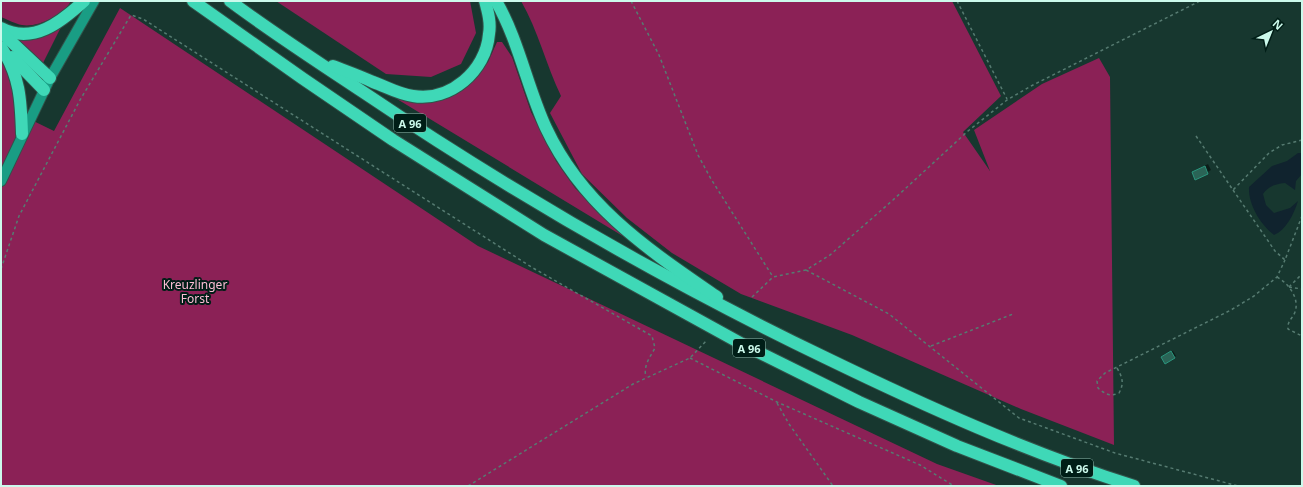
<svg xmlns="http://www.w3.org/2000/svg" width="1303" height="487" viewBox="0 0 1303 487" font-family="'Noto Sans',sans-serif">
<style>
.green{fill:#8b2156}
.water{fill:#10232e}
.shadow{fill:#0007}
.building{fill:#2a6456;stroke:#2a967e}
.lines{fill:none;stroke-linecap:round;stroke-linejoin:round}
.secondary-casing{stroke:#31534a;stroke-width:12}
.motorway-casing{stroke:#31534a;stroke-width:14}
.path{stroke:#567b71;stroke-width:1.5;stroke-dasharray:3 3;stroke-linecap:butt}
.secondary{stroke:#199d84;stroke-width:10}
.motorway{stroke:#3fd8b7;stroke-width:12}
.labels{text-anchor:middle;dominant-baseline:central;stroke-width:4;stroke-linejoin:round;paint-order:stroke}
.shield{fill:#001e17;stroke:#8fb8ac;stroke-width:1}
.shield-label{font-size:11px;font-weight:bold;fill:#ccfaec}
.park-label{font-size:12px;fill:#fcbdd5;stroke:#001e17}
</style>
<rect width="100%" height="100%" fill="#17372f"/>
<g class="green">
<path d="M1 1H71C64 15 37 28 22 25 15 24 7 19 1 17Z"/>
<path d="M276 1H470L476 33 461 64 431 77 386 74Z"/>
<path d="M521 1H952L1001 96 963 132 990 171 974 130 1042 84 1099 58 1110 77 1114 445 1021 409 852 335 741 294 672 253 627 218 582 174 550 113 561 96C546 65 538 30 521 1Z"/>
<path d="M120 8 478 246 937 464 999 486H1V61L11 77 15 112 54 131Z"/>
<path d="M66 17 43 63 18 39C42 41 50 31 66 17Z"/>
<path d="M497 42H502L512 57 531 112 556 161 575 188 626 238 397 99 419 103 457 94 474 80 488 62Z"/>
</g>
<path class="water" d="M1298 153H1302V174L1296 181 1295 190 1285 183C1275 184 1269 186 1263 194L1266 205 1274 213 1290 208 1298 201C1294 214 1286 230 1274 235 1260 224 1248 204 1249 187L1272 166 1287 161Z"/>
<g class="shadow">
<path d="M1208 164 1211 170 1196 179 1193 172Z"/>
<path d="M1173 351 1176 356 1174 358 1164 355Z"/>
</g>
<g class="building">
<path d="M1205 166 1208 174 1195 180 1192 172Z"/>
<path d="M1171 351 1175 358 1165 364 1161 357Z"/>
</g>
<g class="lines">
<defs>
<path id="secondary" d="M1 181 50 78 94 1"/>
<g id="motorway">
<path d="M193 1 302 78 393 140 544 235 742 344 859 402 957 446 1061 486"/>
<path d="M230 1C273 33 318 62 363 92 510 191 664 280 824 357 925 406 1027 452 1134 486"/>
<path d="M496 1C519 41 527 87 546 128 583 207 649 250 717 297"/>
<path d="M1 28C33 45 61 22 84 1"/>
<path d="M1 32 50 78"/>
<path d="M1 47C20 76 21 100 22 134"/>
<path d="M12 57 44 90"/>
<path d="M333 66C346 71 360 76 373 82 387 87 398 94 413 96 450 102 486 71 489 34 491 23 488 12 485 1"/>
</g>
</defs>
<use href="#secondary" class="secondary-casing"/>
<use href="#motorway" class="motorway-casing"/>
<g class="path">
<path d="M631 1 659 55 698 155 711 179 773 277"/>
<path d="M957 1 1007 99"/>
<path d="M1196 136 1233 190 1269 153 1282 145 1302 140"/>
<path d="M1233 190 1275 251 1285 260 1302 216"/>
<path d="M1 269 19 216 80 100 131 15 143 19 533 268 652 336 655 348C650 357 643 366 646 377"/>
<path d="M806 270 889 314 1019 418 1115 453 1238 486"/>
<path d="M1277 277C1288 283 1300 298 1295 312 1293 318 1287 321 1288 329L1302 336"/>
<path d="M1289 287 1300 276 1302 277"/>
<path d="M1289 287 1302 289"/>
<path d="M752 297 773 277 806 270 830 255 893 200 968 131 1007 100 1033 85 1200 1"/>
<path d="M931 346 1013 314"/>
<path d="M690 358 777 402 920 465 954 486"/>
<path d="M1117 368C1123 378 1124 384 1119 393 1110 397 1105 394 1098 388L1097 381 1105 373 1231 310 1254 296 1277 277 1285 260"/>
<path d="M777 403 789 424 833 486"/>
<path d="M468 486 633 384 690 358 706 341"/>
</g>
<use href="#secondary" class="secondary"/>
<use href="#motorway" class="motorway"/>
</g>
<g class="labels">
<g class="shield">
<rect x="394" y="114" width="32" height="18" rx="3"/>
<rect x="733" y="339" width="32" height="18" rx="3"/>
<rect x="1061" y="459" width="32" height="18" rx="3"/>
</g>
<g class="shield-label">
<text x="410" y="123">A 96</text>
<text x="749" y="348">A 96</text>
<text x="1077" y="468">A 96</text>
</g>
<g class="park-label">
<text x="195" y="284">Kreuzlinger<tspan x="195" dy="14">Forst</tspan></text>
</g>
</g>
<rect width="1303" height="487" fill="none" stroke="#ccfaec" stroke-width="4"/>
<g transform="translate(1271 32) rotate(43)" stroke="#001e17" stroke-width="3" paint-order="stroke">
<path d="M0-3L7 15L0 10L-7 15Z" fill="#ccfaec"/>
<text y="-6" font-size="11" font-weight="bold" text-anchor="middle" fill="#ccfaec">N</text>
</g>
</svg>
